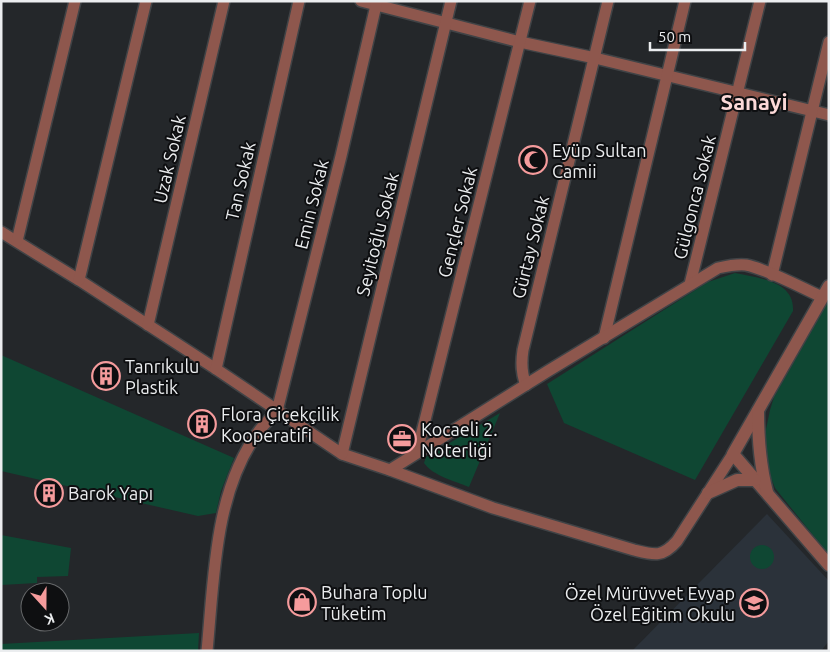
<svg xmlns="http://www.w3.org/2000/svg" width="830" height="652" viewBox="0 0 830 652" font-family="Ubuntu,sans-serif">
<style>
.built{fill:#2b323a}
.green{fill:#0f4733}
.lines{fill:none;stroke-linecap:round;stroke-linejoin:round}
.minor-casing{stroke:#404346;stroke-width:14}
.tertiary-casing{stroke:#404346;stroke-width:15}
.minor{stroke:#8e574d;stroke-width:11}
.tertiary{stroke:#8e574d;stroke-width:12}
.labels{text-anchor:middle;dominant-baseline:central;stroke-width:4;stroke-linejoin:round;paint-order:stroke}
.poi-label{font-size:18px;fill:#ebedef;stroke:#0e0f11;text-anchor:start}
.street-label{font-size:18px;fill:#ebedef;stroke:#0e0f11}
.district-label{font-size:22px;font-weight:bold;fill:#fcd9d8;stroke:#0e0f11}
</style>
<rect width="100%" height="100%" fill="#24272a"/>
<path class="built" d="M767 514 829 581V641L821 651H632Z"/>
<g class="green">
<path d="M735 273C757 278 795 280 793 311L695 480 564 423 547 384 708 282Z"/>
<path d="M829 300V555L775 488 771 478 764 439 770 410 774 397Z"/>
<path d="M1 355 234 458 221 491 216 513 198 516 1 471Z"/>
<path d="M500 413 469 487C455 481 433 476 424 463L426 457Z"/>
<path d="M1 535 71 548 68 576 37 577V583L1 585Z"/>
<circle cx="762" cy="557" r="12"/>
<path d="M199 633 198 651H1V644Z"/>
</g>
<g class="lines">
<defs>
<g id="minor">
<path d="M361 1 520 42 595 58 829 115"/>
<path d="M1 232 79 280 216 369 342 454 390 470 493 508 634 550C654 555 662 558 677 541L733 454"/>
<path d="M17 241 75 1"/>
<path d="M772 275 829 42"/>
<path d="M79 280 146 1"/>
<path d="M690 284 760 1"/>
<path d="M148 325 224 1"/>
<path d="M604 338 685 1"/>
<path d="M216 369 299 1"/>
<path d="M526 385C521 373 521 363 523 350L608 1"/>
<path d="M417 452 530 1"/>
<path d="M342 454 451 1"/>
<path d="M390 470 548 371 718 268C727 266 737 264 746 265 767 269 802 288 822 297"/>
<path d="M207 651C214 579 214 491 259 431 264 424 271 418 277 411L341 156 377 1"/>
</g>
<g id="tertiary">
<path d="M829 286 733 454 829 565"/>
<path d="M758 411C758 439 760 465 767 492"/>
<path d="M708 493 737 480H755"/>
</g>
</defs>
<use href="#minor" class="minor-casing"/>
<use href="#tertiary" class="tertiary-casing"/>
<use href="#minor" class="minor"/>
<use href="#tertiary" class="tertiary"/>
</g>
<defs>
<symbol id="mosque-ring" viewBox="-11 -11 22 22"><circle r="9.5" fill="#0e0f11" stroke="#f59b9c" stroke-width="1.5"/><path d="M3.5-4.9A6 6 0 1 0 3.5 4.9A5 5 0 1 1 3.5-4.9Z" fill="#f59b9c"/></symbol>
<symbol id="building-ring" viewBox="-11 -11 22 22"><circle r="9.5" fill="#0e0f11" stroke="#f59b9c" stroke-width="1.5"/><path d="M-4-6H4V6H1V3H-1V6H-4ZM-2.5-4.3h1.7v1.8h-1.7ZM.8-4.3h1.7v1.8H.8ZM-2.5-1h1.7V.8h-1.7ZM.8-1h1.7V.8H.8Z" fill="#f59b9c"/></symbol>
<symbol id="office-ring" viewBox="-11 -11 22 22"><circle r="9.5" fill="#0e0f11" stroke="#f59b9c" stroke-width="1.5"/><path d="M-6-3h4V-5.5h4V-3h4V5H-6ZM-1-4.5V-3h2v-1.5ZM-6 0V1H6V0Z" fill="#f59b9c"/></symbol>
<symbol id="shop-ring" viewBox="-11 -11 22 22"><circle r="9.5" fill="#0e0f11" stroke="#f59b9c" stroke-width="1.5"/><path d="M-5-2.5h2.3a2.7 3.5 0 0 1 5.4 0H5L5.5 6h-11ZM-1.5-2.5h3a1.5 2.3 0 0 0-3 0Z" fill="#f59b9c"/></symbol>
<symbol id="school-ring" viewBox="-11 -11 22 22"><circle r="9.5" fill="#0e0f11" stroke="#f59b9c" stroke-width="1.5"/><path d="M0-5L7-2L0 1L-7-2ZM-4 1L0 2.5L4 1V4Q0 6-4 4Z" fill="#f59b9c"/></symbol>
</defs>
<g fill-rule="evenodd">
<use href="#mosque-ring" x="517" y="144" width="32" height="32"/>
<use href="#building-ring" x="90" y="360" width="32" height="32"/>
<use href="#building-ring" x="186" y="408" width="32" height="32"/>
<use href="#office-ring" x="386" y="423" width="32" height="32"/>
<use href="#building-ring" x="33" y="477" width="32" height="32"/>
<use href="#shop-ring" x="286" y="586" width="32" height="32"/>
<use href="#school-ring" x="738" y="587" width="32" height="32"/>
</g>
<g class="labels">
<g class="poi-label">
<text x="552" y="150">Eyüp Sultan<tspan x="552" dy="21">Camii</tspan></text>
<text x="125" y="366">Tanrıkulu<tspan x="125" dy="21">Plastik</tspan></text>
<text x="221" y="414">Flora Çiçekçilik<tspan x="221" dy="21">Kooperatifi</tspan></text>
<text x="421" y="429">Kocaeli 2.<tspan x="421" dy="21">Noterliği</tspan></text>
<text x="68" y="493">Barok Yapı</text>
<text x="321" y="592">Buhara Toplu<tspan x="321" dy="21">Tüketim</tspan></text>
<text x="735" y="593" text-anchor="end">Özel Mürüvvet Evyap<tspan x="735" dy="21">Özel Eğitim Okulu</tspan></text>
</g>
<g class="street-label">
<text transform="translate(169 159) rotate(-77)">Uzak Sokak</text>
<text transform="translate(240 181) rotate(-77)">Tan Sokak</text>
<text transform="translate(694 197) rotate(-76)">Gülgonca Sokak</text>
<text transform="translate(311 204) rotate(-76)">Emin Sokak</text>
<text transform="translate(457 222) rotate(-76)">Gençler Sokak</text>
<text transform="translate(377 234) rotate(-76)">Seyitoğlu Sokak</text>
<text transform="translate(530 247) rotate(-76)">Gürtay Sokak</text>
</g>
<g class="district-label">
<text x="754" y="101">Sanayi</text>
</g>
</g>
<rect width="830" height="652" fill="none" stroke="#ebedef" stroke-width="5"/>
<g transform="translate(45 607) rotate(159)"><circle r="24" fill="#0e0f11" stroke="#66686a"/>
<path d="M0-4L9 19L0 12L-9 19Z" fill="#f59b9c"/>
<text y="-8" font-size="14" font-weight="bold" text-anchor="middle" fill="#ebedef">K</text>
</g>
<path d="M650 42v8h95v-8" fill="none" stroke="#ebedef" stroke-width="2.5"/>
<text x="658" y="42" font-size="15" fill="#ebedef" stroke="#0e0f11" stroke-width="4" paint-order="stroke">50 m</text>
</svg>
